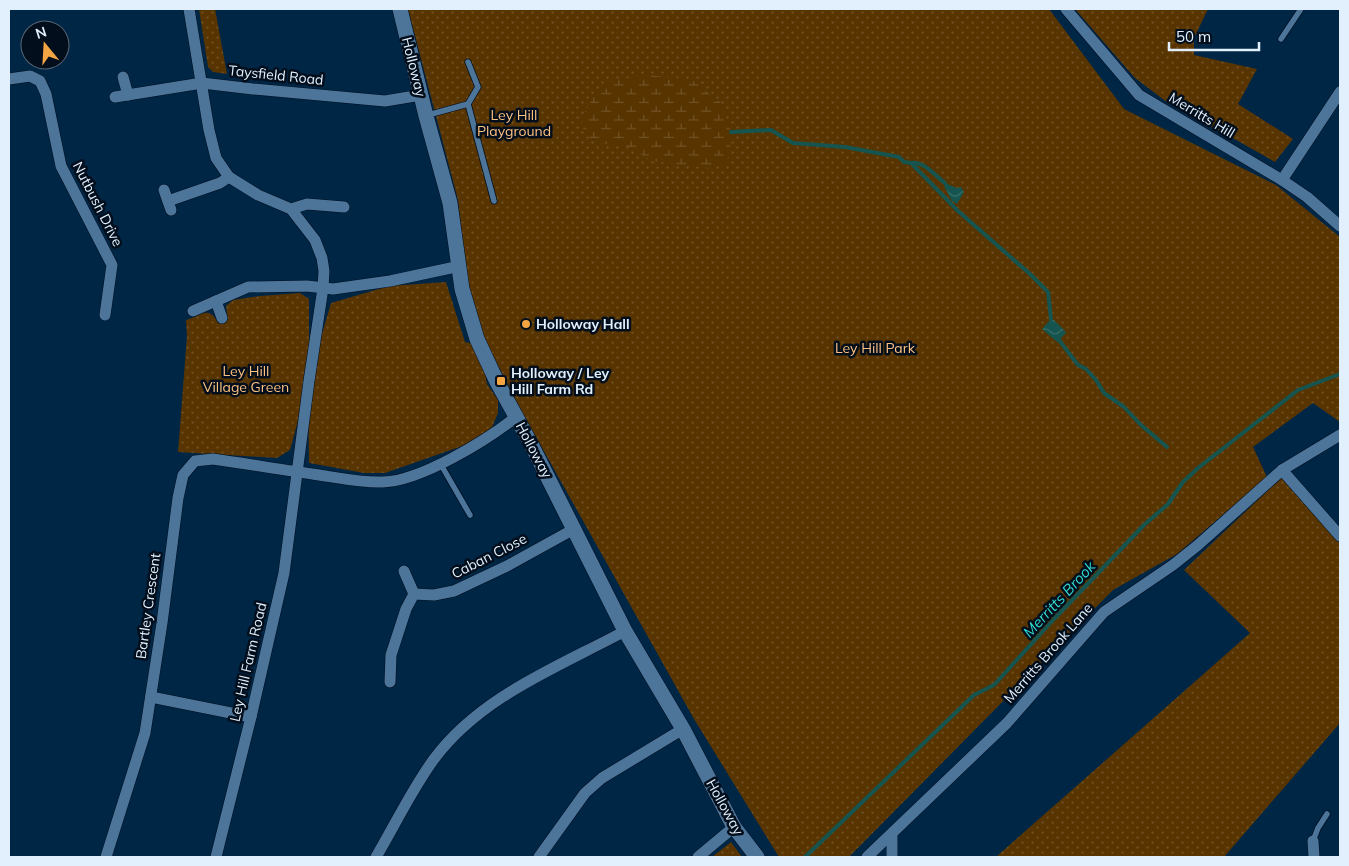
<svg xmlns="http://www.w3.org/2000/svg" width="1349" height="866" viewBox="0 0 1349 866" font-family="Mulish,sans-serif">
<style>
.grass{fill:url(#grass-dots)}
.wetland{fill:url(#wetland-marsh)}
.water{fill:url(#water-waves)}
.lines{fill:none;stroke-linecap:round;stroke-linejoin:round}
.stream{stroke:#15544f;stroke-width:4}
.lane-casing{stroke:#000e1f;stroke-width:7}
.street-casing{stroke:#000e1f;stroke-width:12}
.secondary-casing{stroke:#000e1f;stroke-width:16}
.lane{stroke:#4d759a;stroke-width:5.5}
.street{stroke:#4d759a;stroke-width:11}
.secondary{stroke:#4d759a;stroke-width:15}
.poi-dot{fill:#f3a443;stroke:#020e1c;stroke-width:2}
.labels{text-anchor:middle;dominant-baseline:central;stroke-width:5;stroke-linejoin:round;paint-order:stroke}
.street-label{font-size:14px;fill:#e2effc;stroke:#020e1c}
.park-label{font-size:14px;fill:#fdc181;stroke:#020e1c}
.poi-label{font-size:14px;font-weight:bold;fill:#e2effc;stroke:#020e1c;text-anchor:start}
.water-label{font-size:15px;font-style:italic;fill:#30ddd2;stroke:#020e1c}
</style>
<defs>
<pattern id="grass-dots" width="8" height="8" patternUnits="userSpaceOnUse" patternTransform="scale(1.25)"><rect width="8" height="8" fill="#583400"/><path d="M2 2h.1M6 6h.1" fill="none" stroke="#705226" stroke-width="1.8" stroke-linecap="round"/></pattern>
<pattern id="wetland-marsh" width="20" height="14" patternUnits="userSpaceOnUse" patternTransform="scale(1.25)"><rect width="20" height="14" fill="#583400"/><path d="M1 5h8M5 5V1M11 12h8M15 12V8" fill="none" stroke="#705226"/></pattern>
<pattern id="water-waves" width="16" height="10" patternUnits="userSpaceOnUse" patternTransform="scale(1.25)"><rect width="16" height="10" fill="#15544f"/><path d="M0 5q4-4 8 0t8 0" fill="none" stroke="#376d69"/></pattern>
</defs>
<rect width="100%" height="100%" fill="#002646"/>
<g class="grass">
<path d="M199 9H215L227 74 213 72 208 67Z"/>
<path d="M408 9H1049L1124 109 1276 185 1340 237V422L1313 403 1253 447 1267 477 1177 554 1113 590 849 857H779L694 719 522 412 483 336 467 281 458 200Z"/>
<path d="M1075 9H1208L1194 38V55L1257 69 1238 104 1293 139 1275 162 1238 141 1168 103 1135 78Z"/>
<path d="M446 282 465 342 480 345 487 384 498 400V413L488 437 385 473H364L309 463 308 384 290 450 277 458 178 452 187 336 186 320C201 317 208 304 218 323L228 320 226 306 233 300 260 296 300 293 309 299V379L331 303 389 286Z"/>
<path d="M1282 477 1340 542V723L1224 857H996L1250 633 1184 570Z"/>
<path d="M731 842 742 857H712Z"/>
</g>
<path class="wetland" d="M649 75 692 80 720 102 731 132 730 153 725 164 708 168 653 161 627 147 600 143 585 135 581 119 595 94 615 80Z"/>
<g class="water">
<path d="M945 183 957 188 961 187 964 192 957 204 952 201 944 186Z"/>
<path d="M1051 319 1054 320 1065 331 1066 333 1057 342 1042 329Z"/>
</g>
<g class="lines">
<g class="stream">
<path d="M731 132 771 130 793 143 845 147 899 157 904 162 911 163 958 211 1030 274 1048 292 1051 319"/>
<path d="M911 163C922 160 936 176 945 183"/>
<path d="M1059 340 1078 365 1086 369 1096 380 1104 393 1124 407 1141 425 1167 447"/>
<path d="M805 857 974 695 994 685 1055 618 1144 525 1168 504 1183 482 1198 468 1298 390 1340 374"/>
</g>
<defs>
<g id="lane">
<path d="M1281 39 1301 9"/>
<path d="M468 104 478 87 468 62"/>
<path d="M428 115 468 104 494 201"/>
<path d="M440 463 470 515"/>
<path d="M1313 841 1318 828 1327 814"/>
</g>
<g id="street">
<path d="M189 9 209 130 216 158 229 177 258 195 291 209 315 240 322 258 324 271 323 288 309 381 284 573 251 717 216 857"/>
<path d="M1066 9 1139 95 1282 180 1307 197 1340 226"/>
<path d="M123 77 128 95"/>
<path d="M9 79 30 76 40 81 46 94 61 166 112 265 105 315"/>
<path d="M115 97 202 83 253 89 385 101 421 95"/>
<path d="M1282 180 1340 92"/>
<path d="M164 190 171 210"/>
<path d="M168 201 220 183 229 177"/>
<path d="M291 209 307 204 344 207"/>
<path d="M216 301 222 318"/>
<path d="M193 311 248 287 307 286 333 289 390 281 460 266"/>
<path d="M1282 470 1340 536"/>
<path d="M404 571 414 594"/>
<path d="M390 682 391 655 406 609 414 594 434 595 454 591 507 566 574 529"/>
<path d="M151 697 251 717"/>
<path d="M892 834V857"/>
<path d="M1313 841 1314 857"/>
<path d="M106 857 145 733 162 623 178 498 183 475 195 461 213 459C248 464 283 470 319 475 340 478 362 483 383 482 421 481 487 440 516 417"/>
<path d="M376 857C395 825 412 789 434 759 481 696 558 667 625 631"/>
<path d="M539 857 585 793 602 778 683 729"/>
<path d="M698 857 734 827"/>
<path d="M867 857 1007 723 1104 612 1173 565 1198 545 1282 470 1340 435"/>
</g>
<path id="secondary" d="M400 9 426 116 450 203 462 289 477 339 497 382 531 444 625 631 683 729 734 827 757 857"/>
</defs>
<use href="#lane" class="lane-casing"/>
<use href="#street" class="street-casing"/>
<use href="#secondary" class="secondary-casing"/>
<use href="#lane" class="lane"/>
<use href="#street" class="street"/>
<use href="#secondary" class="secondary"/>
</g>
<g class="poi-dot">
<circle cx="526" cy="324" r="5"/>
<rect x="496" y="376" width="10" height="10" rx="2.5"/>
</g>
<g class="labels">
<g class="street-label">
<text transform="translate(414 67) rotate(76)">Holloway</text>
<text transform="translate(276 75) rotate(6)">Taysfield Road</text>
<text transform="translate(1202 115) rotate(31)">Merritts Hill</text>
<text transform="translate(98 204) rotate(63)">Nutbush Drive</text>
<text transform="translate(534 450) rotate(62)">Holloway</text>
<text transform="translate(489 556) rotate(-27)">Caban Close</text>
<text transform="translate(148 606) rotate(-82)">Bartley Crescent</text>
<text transform="translate(1048 653) rotate(-49)">Merritts Brook Lane</text>
<text transform="translate(248 662) rotate(-77)">Ley Hill Farm Road</text>
<text transform="translate(725 807) rotate(61)">Holloway</text>
</g>
<g class="park-label">
<text x="514" y="115">Ley Hill<tspan x="514" dy="16">Playground</tspan></text>
<text x="875" y="348">Ley Hill Park</text>
<text x="246" y="371">Ley Hill<tspan x="246" dy="16">Village Green</tspan></text>
</g>
<g class="poi-label">
<text x="536" y="324">Holloway Hall</text>
<text x="511" y="373">Holloway / Ley<tspan x="511" dy="16">Hill Farm Rd</tspan></text>
</g>
<g class="water-label">
<text transform="translate(1059 599) rotate(-47)">Merritts Brook</text>
</g>
</g>
<rect width="1349" height="866" fill="none" stroke="#e2effc" stroke-width="20"/>
<g transform="translate(45 45) rotate(342)"><circle r="24" fill="#020e1c" stroke="#5c6876"/>
<path d="M0-4L9 19L0 12L-9 19Z" fill="#f3a443"/>
<text y="-8" font-size="14" font-weight="bold" text-anchor="middle" fill="#e2effc">N</text>
</g>
<path d="M1169 42v8h90v-8" fill="none" stroke="#e2effc" stroke-width="2.5"/>
<text x="1176" y="42" font-size="15" fill="#e2effc" stroke="#020e1c" stroke-width="4" paint-order="stroke">50 m</text>
</svg>
